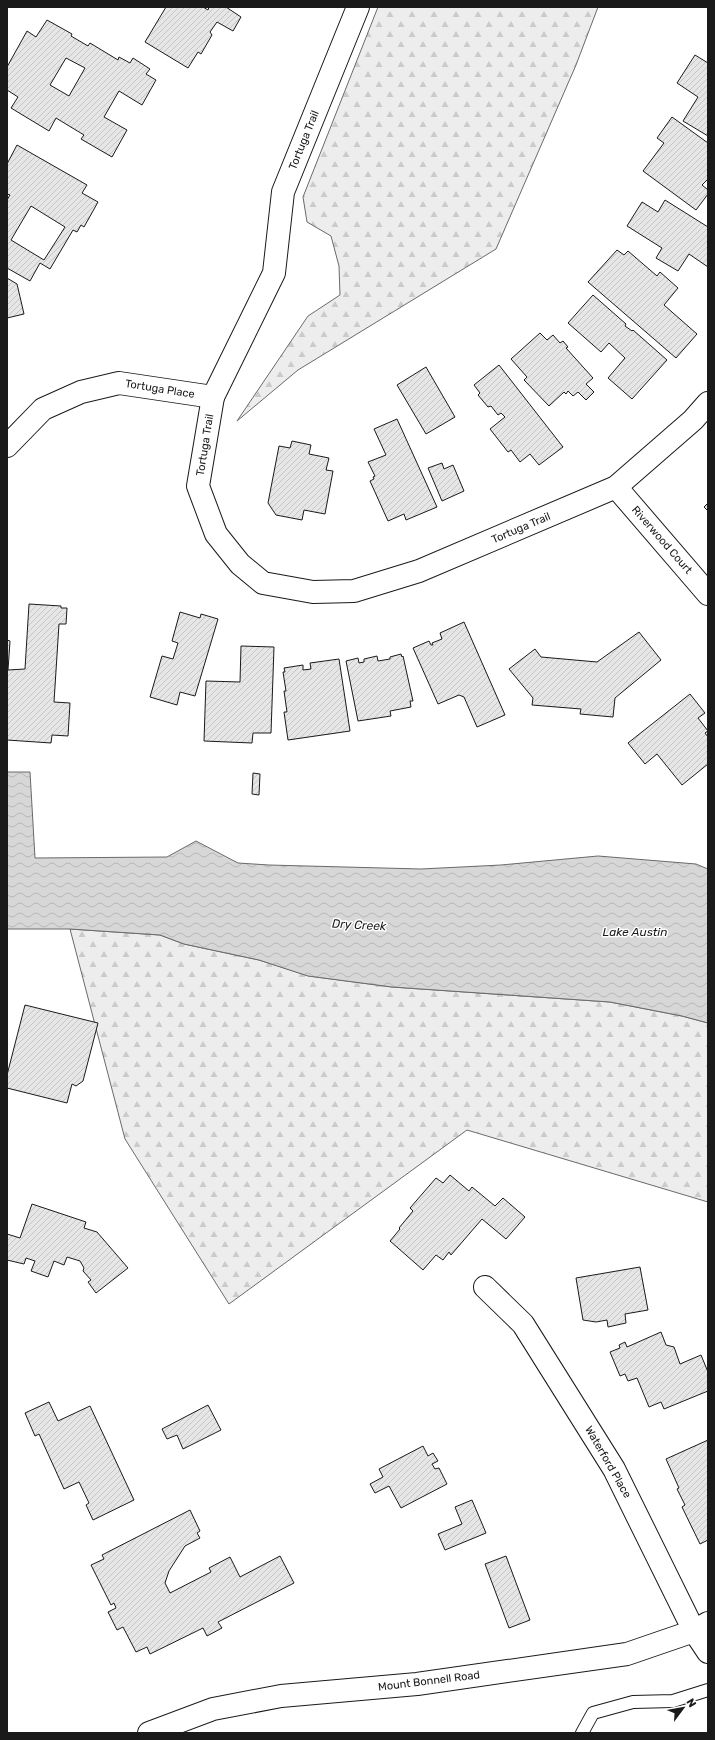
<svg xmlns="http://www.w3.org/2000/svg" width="715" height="1740" viewBox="0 0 715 1740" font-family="Rubik,sans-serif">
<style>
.forest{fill:url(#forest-firs);stroke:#6a6a6a}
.water{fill:url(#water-waves);stroke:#6a6a6a}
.building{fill:url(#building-hatch);stroke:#1a1a1a;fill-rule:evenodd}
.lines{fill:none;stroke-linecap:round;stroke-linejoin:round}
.service-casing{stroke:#1a1a1a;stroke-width:14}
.minor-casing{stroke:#1a1a1a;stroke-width:24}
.tertiary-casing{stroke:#1a1a1a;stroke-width:24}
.service{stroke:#fff;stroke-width:12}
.minor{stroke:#fff;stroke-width:22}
.tertiary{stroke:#fff;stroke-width:22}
.labels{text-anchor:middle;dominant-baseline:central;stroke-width:3;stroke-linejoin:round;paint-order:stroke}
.street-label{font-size:11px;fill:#1a1a1a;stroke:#fff}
.water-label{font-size:12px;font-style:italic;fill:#1a1a1a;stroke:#fff}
</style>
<defs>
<pattern id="forest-firs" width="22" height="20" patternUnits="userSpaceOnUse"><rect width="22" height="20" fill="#ededed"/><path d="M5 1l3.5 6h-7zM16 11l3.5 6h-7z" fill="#cbcbcb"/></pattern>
<pattern id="water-waves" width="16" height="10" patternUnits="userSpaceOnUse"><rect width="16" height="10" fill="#d7d7d7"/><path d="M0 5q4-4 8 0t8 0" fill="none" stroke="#b8b8b8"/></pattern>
<pattern id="building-hatch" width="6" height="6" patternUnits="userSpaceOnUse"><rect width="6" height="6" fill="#e6e6e6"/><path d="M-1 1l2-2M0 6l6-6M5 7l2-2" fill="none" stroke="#c5c5c5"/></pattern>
</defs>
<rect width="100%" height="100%" fill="#fff"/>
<g class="forest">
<path d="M378 7H598L576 65 496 249 298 370 237 421 308 316 340 295 339 266 331 236 307 222 303 197Z"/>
<path d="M70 929 160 935 184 944 259 960 309 976 392 987 610 1002 682 1016 708 1023V1202L467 1130 229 1304 125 1139Z"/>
</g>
<path class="water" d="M7 772H30L35 858 167 857 196 841 238 863 269 865 421 869 501 865 598 856 696 864 708 869V1023L682 1016 610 1002 392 987 308 976 259 960 184 944 160 935 70 929H7Z"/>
<g class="building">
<path d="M166 7H203L208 10 209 7H226L241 17 233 31 217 22 210 32 212 35 201 54 198 52 188 68 145 42Z"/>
<path d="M47 20 72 34 71 36 88 46 90 43 118 60 119 57 130 63 133 58 150 69 146 74 156 80 142 105 119 91 104 117 127 130 112 157 81 139 84 135 56 118 49 131 11 108 18 97 7 90V67L27 31 36 37ZM66 58 85 68 69 96 50 85Z"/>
<path d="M695 55 708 63V136L683 121 698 97 677 83Z"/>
<path d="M672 117 708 143V181L707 180 702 185 708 190V194L696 210 643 171 664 143 657 138Z"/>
<path d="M17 145 87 185 82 193 98 202 84 227 81 225 77 232 73 230 50 269 40 263 30 281 7 268V200L10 195 7 194V164ZM31 206 65 227 44 260 11 240Z"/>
<path d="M665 200 708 227V267L689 254 678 271 656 258 662 248 627 226 642 202 658 212Z"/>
<path d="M617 250 624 255 628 251 657 276 660 272 678 288 664 305 697 334 676 358 588 282Z"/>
<path d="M7 278 17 284 24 314 7 318Z"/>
<path d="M593 295 626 324 625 326 632 331 633 330 667 360 632 399 608 378 625 358 609 343 601 352 568 323Z"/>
<path d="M540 333 547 340 553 335 560 343 563 341 568 347 566 348 593 378 586 384 594 392 586 400 578 392 573 396 568 391 566 394 564 392 549 406 524 380 527 377 511 359Z"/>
<path d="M499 365 563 447 539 465 530 454 520 462 511 450 508 452 490 429 505 417 501 413 498 415 491 406 488 407 478 395 480 393 474 385Z"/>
<path d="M426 367 455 417 426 434 397 385Z"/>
<path d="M397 419 437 507 406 520 404 514 388 521 370 481 374 479 373 477 375 476 368 462 386 455 374 429Z"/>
<path d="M292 441 311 445 309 454 329 458 326 470 333 471 325 514 304 510 302 520 276 515 268 503 279 446 290 448Z"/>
<path d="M442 463 444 469 453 465 464 491 442 501 428 468Z"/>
<path d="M708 503V511L704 507Z"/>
<path d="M29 604 61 606V608H67L66 624H59L54 702 70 703 68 736 52 735 51 743 7 740V640L10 641 8 670 25 669Z"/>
<path d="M180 612 200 618 201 614 218 619 195 696 180 692 177 705 150 697 162 656 173 659 178 643 172 641Z"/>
<path d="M464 622 505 715 477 727 464 697 459 695 438 704 413 648 429 641 431 645H433L432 643 442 639 440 633Z"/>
<path d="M639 632 661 660 615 698 613 717 580 714 581 709 532 705 533 698 509 669 535 649 541 657 597 662Z"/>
<path d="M241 646 274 647 271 733H253L252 743 204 741 206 681 240 682Z"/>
<path d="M401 654 402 657 403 656 413 701H410L411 707 390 711 391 716 358 721 346 661 358 658 359 663 364 662V659L377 656 378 661 390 659V657Z"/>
<path d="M339 659 350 731 288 740 284 712H287L284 691H286L283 672H285L284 668 303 665V670L311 669 310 663Z"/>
<path d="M690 694 705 713 698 718 708 731 705 733 708 737V764L682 785 657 754 645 764 628 743Z"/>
<path d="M253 773 260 774 259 795 252 794Z"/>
<path d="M25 1005 98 1023 83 1081 76 1086 72 1084 67 1103 7 1088V1075Z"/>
<path d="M450 1175 469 1191 472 1187 495 1206 503 1198 525 1217 506 1239 482 1219 451 1255 449 1252 443 1260 436 1255 423 1270 390 1241 400 1229 399 1228 413 1211 410 1208 436 1178 443 1183Z"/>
<path d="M32 1204 86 1222 84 1228 97 1232 128 1268 96 1293 88 1282 91 1280 83 1271 84 1268 80 1261 67 1257 64 1265 54 1261 48 1277 31 1271 35 1261 26 1258 24 1264 7 1260V1234L20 1238Z"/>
<path d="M640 1267 648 1310 625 1314 626 1323 608 1327 607 1320 596 1322 583 1320 576 1278Z"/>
<path d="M661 1332 666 1345 674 1347 680 1364 701 1355 708 1372V1391L664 1409 661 1402 649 1407 637 1378 628 1381 625 1374 620 1376 610 1352 620 1348 619 1345 625 1342 627 1347Z"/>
<path d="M49 1402 58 1421 90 1406 134 1500 93 1520 86 1505 89 1503 79 1482 64 1489 39 1434 35 1436 25 1413Z"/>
<path d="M208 1405 221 1430 183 1449 177 1435 167 1439 162 1429Z"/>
<path d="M708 1440V1540L700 1544 682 1507 685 1505 677 1489 679 1488 666 1459Z"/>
<path d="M423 1446 428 1456 433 1453 438 1461 432 1464 435 1469 439 1468 447 1484 401 1508 389 1486 375 1493 370 1484 383 1477 379 1469Z"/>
<path d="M472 1500 486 1533 445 1550 438 1534 462 1524 455 1507Z"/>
<path d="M190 1510 200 1531 197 1533 200 1538 185 1546 169 1571 165 1583 170 1593 211 1572 209 1568 230 1557 240 1577 280 1556 294 1583 218 1622 222 1628 207 1636 203 1628 150 1654 147 1647 136 1652 123 1627 117 1630 108 1612 116 1608 114 1603 111 1605 91 1565 104 1559 102 1555Z"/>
<path d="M506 1556 530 1620 509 1628 485 1564Z"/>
</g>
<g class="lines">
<defs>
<path id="service" d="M582 1733 593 1713 633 1702 673 1701 708 1690"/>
<g id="minor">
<path d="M358 7 283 192 274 273 213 397 198 486 216 534 240 564 263 583 313 592 354 591 419 571 616 487 693 420 708 403"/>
<path d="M7 446 43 409 81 392 119 383 213 397"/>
<path d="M616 487 708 594"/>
<path d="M485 1287 523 1324 614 1469 694 1631 708 1652"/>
</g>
<path id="tertiary" d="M149 1733 213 1709 281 1696 417 1684 627 1654 694 1631 708 1623"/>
</defs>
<use href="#service" class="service-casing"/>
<use href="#minor" class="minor-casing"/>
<use href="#tertiary" class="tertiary-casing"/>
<use href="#service" class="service"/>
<use href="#minor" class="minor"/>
<use href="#tertiary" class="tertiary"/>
</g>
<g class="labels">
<g class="street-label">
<text transform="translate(304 140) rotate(-68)">Tortuga Trail</text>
<text transform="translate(160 389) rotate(9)">Tortuga Place</text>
<text transform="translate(205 445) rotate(-81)">Tortuga Trail</text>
<text transform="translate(521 528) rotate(-23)">Tortuga Trail</text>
<text transform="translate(662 540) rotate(49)">Riverwood Court</text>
<text transform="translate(608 1462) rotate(60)">Waterford Place</text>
<text transform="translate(429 1681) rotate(-7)">Mount Bonnell Road</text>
</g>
<g class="water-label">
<text transform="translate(359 925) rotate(3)">Dry Creek</text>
<text x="635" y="932">Lake Austin</text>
</g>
</g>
<rect width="715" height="1740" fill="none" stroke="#1a1a1a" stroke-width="16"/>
<g transform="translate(683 1708) rotate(58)" stroke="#ffffff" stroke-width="3" paint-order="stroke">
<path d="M0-3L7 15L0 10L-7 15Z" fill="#1a1a1a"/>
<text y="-6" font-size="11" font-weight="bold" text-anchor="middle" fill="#1a1a1a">N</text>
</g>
</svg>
